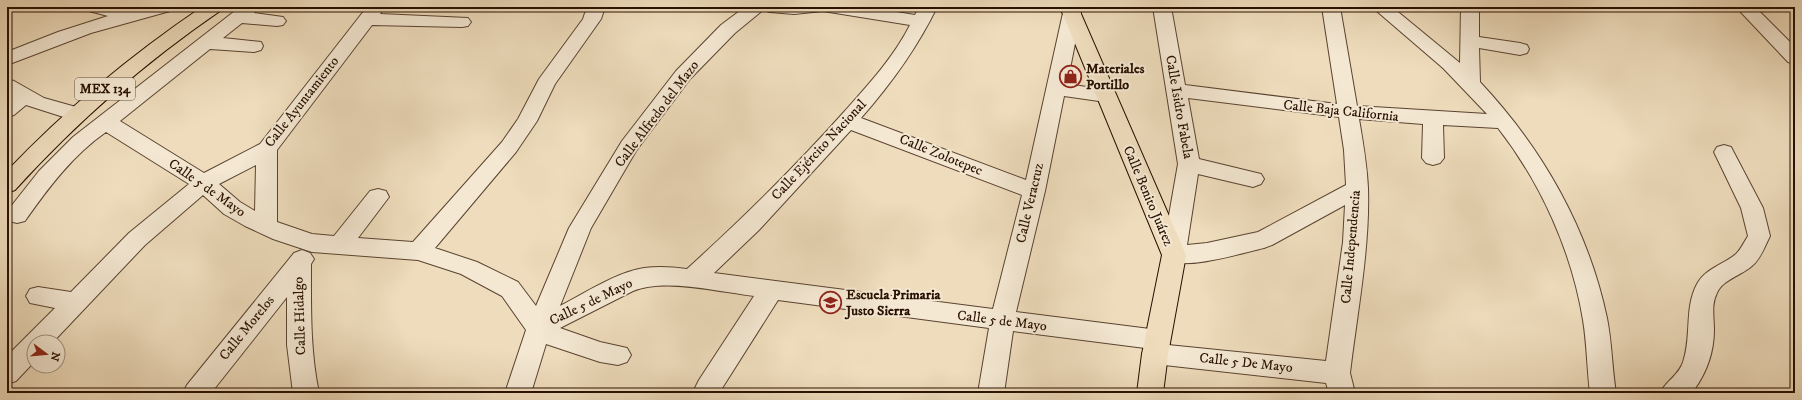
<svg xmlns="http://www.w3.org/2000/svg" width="1802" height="400" viewBox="0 0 1802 400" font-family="'IM FELL DW Pica',serif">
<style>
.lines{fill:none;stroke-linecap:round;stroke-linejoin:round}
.minor-casing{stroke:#5a4330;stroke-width:2}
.major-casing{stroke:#281001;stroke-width:2}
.minor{fill:#f4e8d3;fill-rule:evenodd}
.major{fill:#eedcbc;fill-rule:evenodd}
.labels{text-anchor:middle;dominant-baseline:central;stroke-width:4;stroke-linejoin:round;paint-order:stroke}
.shield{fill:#f4e8d3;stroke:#655140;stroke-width:1}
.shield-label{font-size:13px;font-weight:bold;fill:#281001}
.poi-label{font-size:14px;font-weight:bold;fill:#281001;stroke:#f4e8d3;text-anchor:start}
.street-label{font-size:14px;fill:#281001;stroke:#f4e8d3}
</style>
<rect width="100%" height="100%" fill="#eedcbc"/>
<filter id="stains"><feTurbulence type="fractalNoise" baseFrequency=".005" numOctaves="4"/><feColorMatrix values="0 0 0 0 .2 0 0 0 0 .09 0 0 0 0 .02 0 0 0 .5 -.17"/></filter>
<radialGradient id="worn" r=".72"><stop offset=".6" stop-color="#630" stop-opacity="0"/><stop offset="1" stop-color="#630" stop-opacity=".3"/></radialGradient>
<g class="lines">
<defs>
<g id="minor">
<path d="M86 7H115L128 11 142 7H173L170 11 91 33 7 65V52L58 32 108 16 89 11Z"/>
<path d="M240 7H260L254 13 283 17 286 21 283 25 277 26 242 23 223 38 261 42 263 46 261 50 254 52 210 49 120 121 204 173 260 144 367 7H385L380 14 468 18 471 22 468 26 462 27 372 25 277 150V222L312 234 334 236 370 191 378 189 386 191 389 197 358 238 413 242 502 142 518 119 539 79 583 19 587 7H605L601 19 555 84 537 121 516 152 435 248 477 262 518 282 536 306 569 228 622 141 676 71 721 25 745 7H865L915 15 919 7H937C917 48 891 84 861 118L1026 180 1063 13 1066 9 1072 8 1078 9 1081 13 1067 84 1113 91 1116 96 1113 101 1106 102 1064 96 1045 191 1016 312 1158 330 1167 333 1170 340 1168 345 1326 361 1343 242 1345 205 1272 245 1264 248C1238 254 1191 269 1166 261L1162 255 1178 164 1153 7H1171L1185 85 1337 104 1322 7H1340L1357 106 1487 114 1443 68 1372 7H1392L1460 63 1461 7H1479V37L1520 43 1527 45 1529 49 1527 53 1520 55 1479 48 1480 82C1542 148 1588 228 1607 318 1612 343 1612 368 1616 393H1590C1587 369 1587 344 1583 320 1572 252 1541 183 1498 128L1443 125 1444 158 1440 163 1433 165 1426 163 1422 158 1423 124 1359 119C1363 142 1367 165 1368 188 1370 248 1357 314 1350 373L1355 393H1329L1326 383 1155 364 1146 361 1142 354 1145 348 1013 331 1004 393H978L989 328 778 300 719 393H697L695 388 699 380 754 296C719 292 666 278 633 291L560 328 600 342 627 348 631 355 627 362 618 365 600 362 546 344 531 393H505L526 330 502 296 461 274 418 260 312 252 273 239 245 226 224 214 203 195 145 245 53 342H34V362L16 381 7 384V356L55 308 30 303 26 296 30 289 38 287 71 292 129 233 189 184 106 132C73 155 48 188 25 221L17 223 9 221 7 213 9 209 39 171 73 137ZM763 10 770 12 794 14 823 11 910 25C894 57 868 85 844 112 795 167 742 219 687 269 673 267 658 266 644 268 617 272 585 293 560 306L591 228 636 151 690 79 735 33ZM1188 98 1339 117 1344 150 1346 185 1258 232 1207 243 1187 245 1198 174 1253 187 1261 184 1264 179 1261 174 1199 159ZM851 130 1022 195 993 309 714 273 759 230ZM256 165 255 211 240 202 219 184Z"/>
<path d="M1736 7H1755L1795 47V64L1788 62Z"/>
<path d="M7 79 14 81 44 98 83 109 86 114 83 119 76 121 26 105 14 115 7 117V100L12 97 7 94Z"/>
<path d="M1724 145 1731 147 1763 208 1770 236C1765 246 1761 258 1753 265 1743 275 1723 279 1717 293 1711 304 1714 317 1714 330 1714 351 1707 372 1694 390L1692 393H1660C1666 381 1679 375 1683 362 1692 336 1684 308 1697 284 1706 268 1723 265 1736 254 1741 249 1744 242 1748 236L1741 208 1714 152 1717 147Z"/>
<path d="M302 250 310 253 314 259 311 264C311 308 310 350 319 393H293L287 345V297L211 393H183L187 385 294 253Z"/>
</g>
<g id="major">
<path d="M202 7H223L220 11C144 63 77 122 15 190L7 193V171C66 109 131 55 202 7Z"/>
<path d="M1060 7H1078L1186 255 1168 354 1163 393H1137L1142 354 1162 255Z"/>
</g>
</defs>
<use href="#minor" class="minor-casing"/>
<use href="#major" class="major-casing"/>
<use href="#minor" class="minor"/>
<use href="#major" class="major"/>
</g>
<defs>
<symbol id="shop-ring" viewBox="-11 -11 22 22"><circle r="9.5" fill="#f4e8d3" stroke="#8f2418" stroke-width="1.5"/><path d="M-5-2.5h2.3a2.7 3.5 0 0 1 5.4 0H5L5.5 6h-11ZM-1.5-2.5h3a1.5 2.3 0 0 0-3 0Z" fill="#8f2418"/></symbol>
<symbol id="school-ring" viewBox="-11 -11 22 22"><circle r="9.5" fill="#f4e8d3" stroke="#8f2418" stroke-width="1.5"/><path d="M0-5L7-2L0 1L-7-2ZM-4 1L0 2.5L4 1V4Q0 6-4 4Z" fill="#8f2418"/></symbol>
</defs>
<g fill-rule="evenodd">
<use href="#shop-ring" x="1058" y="64" width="25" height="25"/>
<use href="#school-ring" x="818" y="290" width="25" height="25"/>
</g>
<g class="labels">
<rect class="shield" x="75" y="78" width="60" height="22" rx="3"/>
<g class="shield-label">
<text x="105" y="89">MEX 134</text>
</g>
<g class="poi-label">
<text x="1086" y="69">Materiales<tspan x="1086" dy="16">Portillo</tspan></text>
<text x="846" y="295">Escuela Primaria<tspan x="846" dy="16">Justo Sierra</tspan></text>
</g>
<g class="street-label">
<text transform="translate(302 102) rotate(-52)">Calle Ayuntamiento</text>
<text transform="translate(1179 107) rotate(80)">Calle Isidro Fabela</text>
<text transform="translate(1341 111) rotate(6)">Calle Baja California</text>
<text transform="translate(657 114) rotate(-53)">Calle Alfredo del Mazo</text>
<text transform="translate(819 150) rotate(-47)">Calle Ejército Nacional</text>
<text transform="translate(941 155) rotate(22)">Calle Zolotepec</text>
<text transform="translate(207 188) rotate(35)">Calle 5 de Mayo</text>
<text transform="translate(1148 196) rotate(67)">Calle Benito Juárez</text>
<text transform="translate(1030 203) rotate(-77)">Calle Veracruz</text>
<text transform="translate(1351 247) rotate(-85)">Calle Independencia</text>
<text transform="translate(591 302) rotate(-26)">Calle 5 de Mayo</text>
<text transform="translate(300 316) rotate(-92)">Calle Hidalgo</text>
<text transform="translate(1002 321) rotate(7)">Calle 5 de Mayo</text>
<text transform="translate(247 328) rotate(-51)">Calle Morelos</text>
<text transform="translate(1246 363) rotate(6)">Calle 5 De Mayo</text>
</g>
</g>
<rect width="1802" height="400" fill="none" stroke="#eedcbc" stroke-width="24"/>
<rect x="8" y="8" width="1786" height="384" fill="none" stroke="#281001" stroke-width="2"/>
<rect x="12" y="12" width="1778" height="376" fill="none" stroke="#281001"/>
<g transform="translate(46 354) rotate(106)"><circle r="19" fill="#f4e8d3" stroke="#a2927f"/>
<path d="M0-3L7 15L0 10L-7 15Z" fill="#8f2418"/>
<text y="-6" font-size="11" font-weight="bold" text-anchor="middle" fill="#281001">N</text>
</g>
<rect width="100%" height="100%" filter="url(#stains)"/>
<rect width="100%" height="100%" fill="url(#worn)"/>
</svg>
